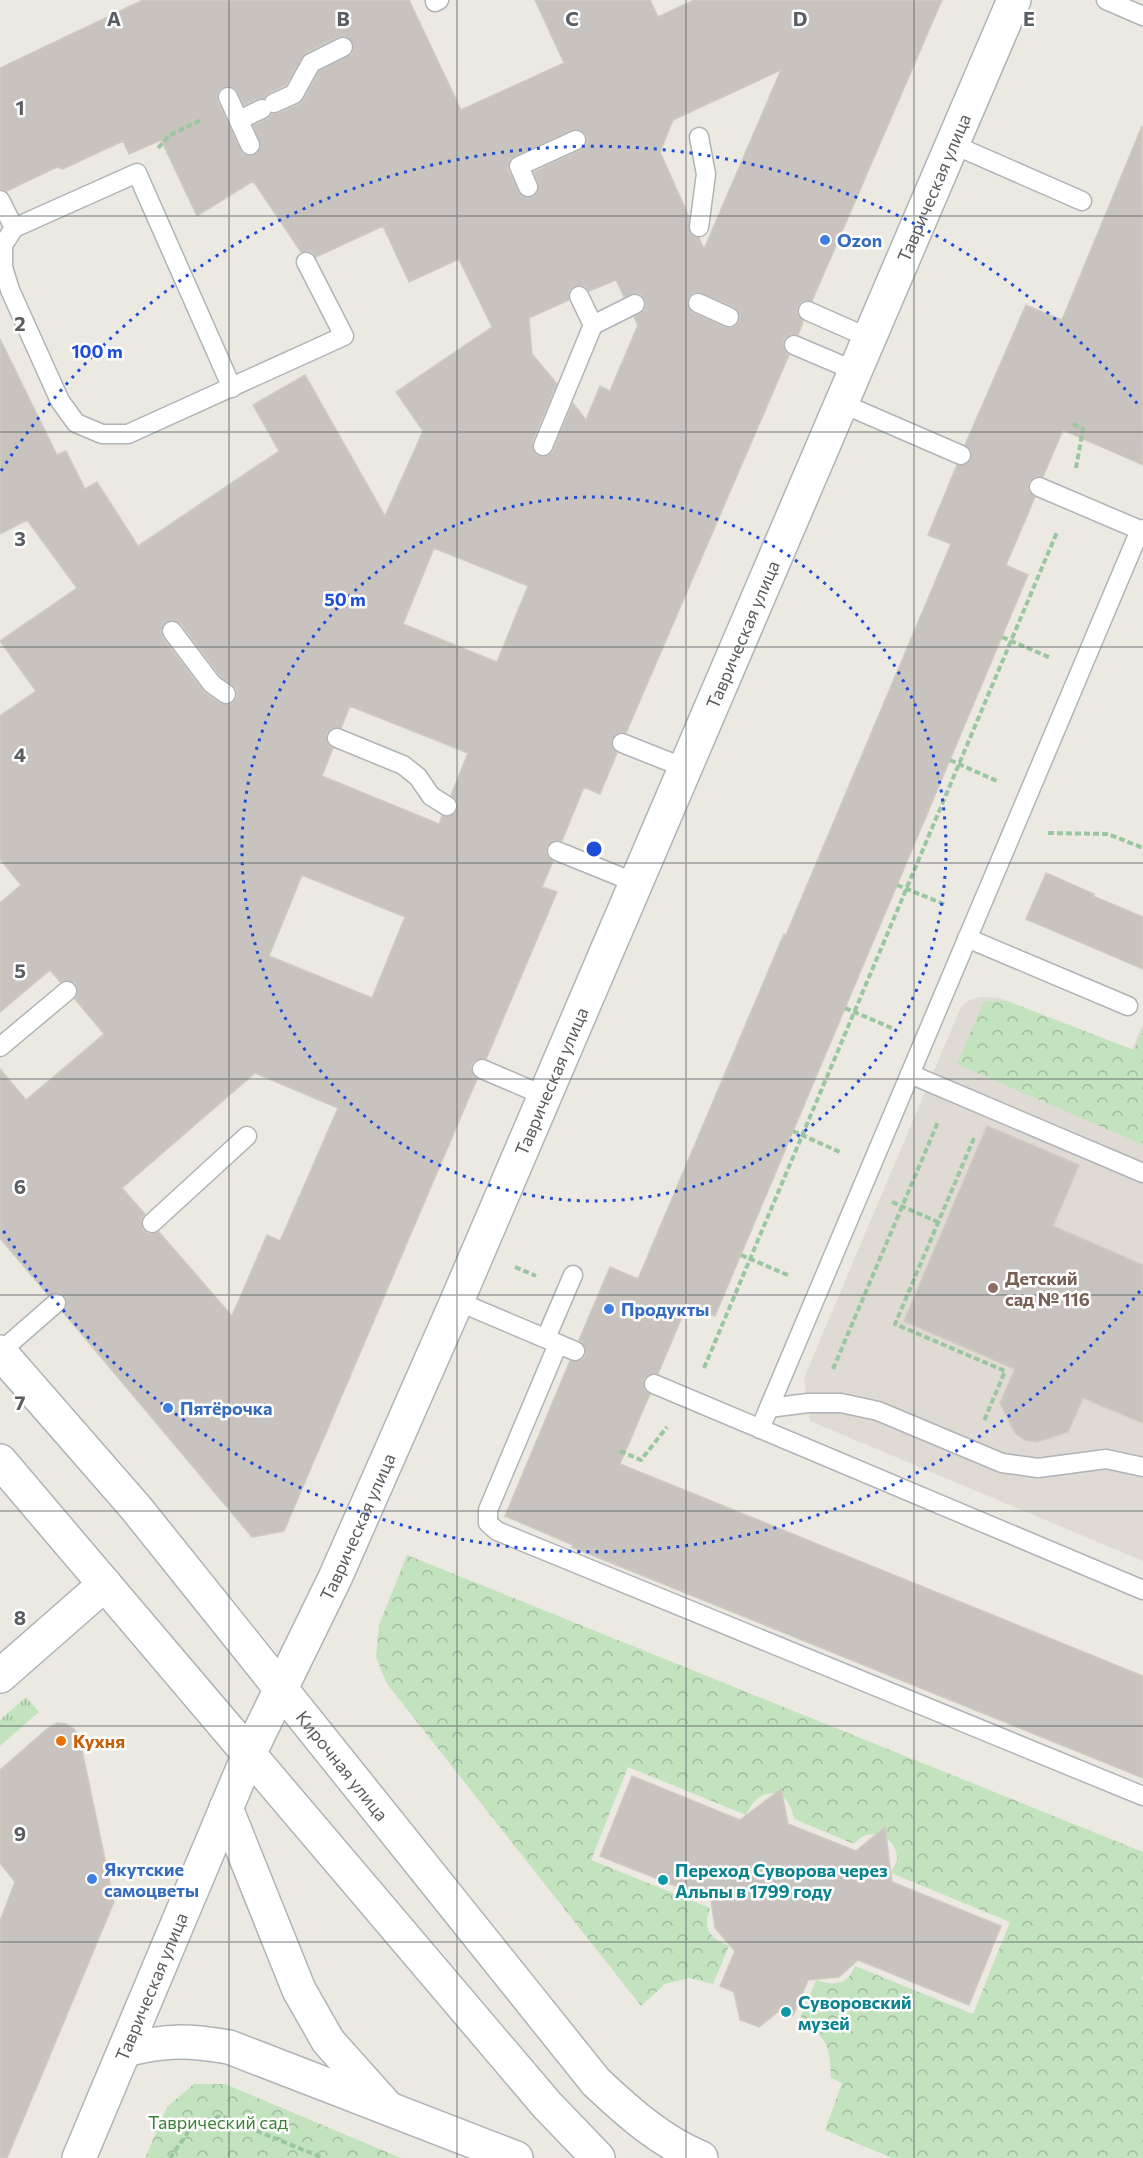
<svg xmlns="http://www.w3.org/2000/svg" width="1143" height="2158" viewBox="0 0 1143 2158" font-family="Commissioner,sans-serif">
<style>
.education{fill:#dfdad3}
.grass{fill:url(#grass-tufts)}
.forest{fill:url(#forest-crowns)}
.building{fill:#c8c3bf;stroke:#d1cac1;stroke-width:1.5;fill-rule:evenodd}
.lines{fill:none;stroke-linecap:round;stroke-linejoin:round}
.service-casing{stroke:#b0b3b7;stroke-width:21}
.minor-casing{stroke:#b0b3b7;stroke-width:36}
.tertiary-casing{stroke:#b0b3b7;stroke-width:36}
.secondary-casing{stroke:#afb2b7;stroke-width:36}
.path{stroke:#9ac6a2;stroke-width:4;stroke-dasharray:6 3;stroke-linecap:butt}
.service{stroke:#fff;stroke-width:18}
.minor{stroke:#fff;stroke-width:33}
.tertiary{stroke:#fff;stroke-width:33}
.secondary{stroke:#fff;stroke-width:33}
.grid{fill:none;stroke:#5a5e62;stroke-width:1.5;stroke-opacity:0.55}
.ring{fill:none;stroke:#1d4ed8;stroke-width:3;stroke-dasharray:3 6}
.shop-dot{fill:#3f7fe0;stroke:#fff;stroke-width:2}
.education-dot{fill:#8d6e63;stroke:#fff;stroke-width:2}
.food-dot{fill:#e8710a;stroke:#fff;stroke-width:2}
.culture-dot{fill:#0f9aa8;stroke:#fff;stroke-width:2}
.labels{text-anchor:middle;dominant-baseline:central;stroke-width:5;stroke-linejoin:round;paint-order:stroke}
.street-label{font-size:18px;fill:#5a5e62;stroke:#fff}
.shop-label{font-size:18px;font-weight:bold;fill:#366cbe;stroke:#fff;text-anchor:start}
.education-label{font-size:18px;font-weight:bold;fill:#785e54;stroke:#fff;text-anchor:start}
.food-label{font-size:18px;font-weight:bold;fill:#c56008;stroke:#fff;text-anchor:start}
.culture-label{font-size:18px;font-weight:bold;fill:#0d838f;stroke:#fff;text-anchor:start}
.park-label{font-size:18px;fill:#3e8239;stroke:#fff}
.grid-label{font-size:20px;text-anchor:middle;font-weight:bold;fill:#5a5e62;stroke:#fff;stroke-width:5;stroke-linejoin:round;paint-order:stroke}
.centre{fill:#1d4ed8;stroke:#fff;stroke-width:3}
.ring-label{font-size:18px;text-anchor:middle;font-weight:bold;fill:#1d4ed8;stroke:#fff;stroke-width:5;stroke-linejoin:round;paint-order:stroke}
</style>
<defs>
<pattern id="grass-tufts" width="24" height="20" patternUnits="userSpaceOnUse" patternTransform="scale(1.5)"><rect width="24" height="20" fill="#c3e3bf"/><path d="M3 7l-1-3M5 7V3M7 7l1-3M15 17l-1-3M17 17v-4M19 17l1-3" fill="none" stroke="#a1bb9f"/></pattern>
<pattern id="forest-crowns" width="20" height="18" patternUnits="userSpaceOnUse" patternTransform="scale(1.5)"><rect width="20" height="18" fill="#c3e3bf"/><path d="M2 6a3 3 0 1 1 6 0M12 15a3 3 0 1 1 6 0" fill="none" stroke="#a1bb9f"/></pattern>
</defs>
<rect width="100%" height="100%" fill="#ece9e2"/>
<path class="education" d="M981 997 999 998 1132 1050 1143 1024V1561L810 1421 804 1378 961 1007 969 1000Z"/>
<path class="grass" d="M26 1697 39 1712 0 1746V1720Z"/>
<g class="forest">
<path d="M984 1001H1007L1134 1050 1143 1028V1145L957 1064Z"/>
<path d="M407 1555 1143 1852V1975L1141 1979 1143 1980V2158H892L825 2130 842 2083 831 2078C830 2044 827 2039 800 2019L816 1980C835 1986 847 1986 855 1966L973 2014 1010 1922 891 1873C893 1869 896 1863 897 1859 898 1843 881 1831 866 1835 861 1837 857 1840 854 1844L794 1819C789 1786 759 1785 746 1815L628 1767 591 1860 710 1908C702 1929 710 1938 729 1946L713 1984 689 1978 665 1984 641 2006 387 1684 376 1657 379 1625Z"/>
<path d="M194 2084H225L401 2158H145L167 2107Z"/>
</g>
<g class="building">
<path d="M143 0H409L461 110 564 63 535 0H650L658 17 694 0H942L812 301 802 302 798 307 797 313 803 321 802 325 798 335 792 334 784 340 783 347 789 355 626 733 620 732 612 738 611 745 617 753 600 794 584 787 562 841 555 840 547 846 546 853 553 861 542 887 557 892 486 1059 476 1060 471 1065 473 1075 477 1079 284 1531 252 1537 63 1312 67 1306 65 1296 59 1292 48 1295 0 1238V1069L26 1100 104 1034 75 999 78 990 75 983 66 980 60 982 50 970 0 1012V903L21 885 0 859V716L36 691 0 641 77 588 27 520 0 534V339L57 455 66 451 85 489 97 482 138 546 279 451 253 405 305 375 385 516 423 431 396 392 492 327 459 259 409 282 383 226 316 257 312 252H301L253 181 197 216 161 140 129 154 123 141 63 169 57 167 7 191 0 189V68ZM344 36 353 43 352 54 319 71 304 99 299 104 279 113 272 114 267 119 253 126 261 147 254 155 243 154 218 102 217 95 219 90 228 86 234 88 244 105 257 99 264 98 269 93 286 85 305 53 338 37ZM781 70 704 249 699 238 693 236 689 232V217L660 152 673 120ZM576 129 586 135 587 142 585 147 534 172 538 183 537 193 532 198 521 196 508 170 510 159ZM616 280 624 297 635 293 641 294 645 300 646 305 644 311 634 317 638 325 610 391 600 386 586 420 573 403 553 451 545 457 538 456 534 452 532 442 557 384 532 354 529 318 569 300V290L575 286H585L589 291ZM697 292 734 307 740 315 739 322 731 328 725 327 693 313 687 305 688 299 692 294ZM434 548 528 586 497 662 403 624ZM171 620 181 624 220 676 236 689 237 696 231 704 220 703 205 693 163 638 161 632 162 626ZM350 706 468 753 451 795 457 801 456 812 452 816H442L439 824 322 776 333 748 328 744 326 734 331 729 341 728ZM302 875 405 917 372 998 269 956ZM255 1073 338 1108 280 1241 267 1235 232 1316 159 1232 149 1234 143 1230 141 1220 145 1214 122 1188Z"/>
<path d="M1142 126 1143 465 1063 430 1043 477 1037 476 1029 482 1028 489 1035 497 1006 565 1028 575 715 1316 687 1305 658 1374 648 1375 643 1380 645 1390 650 1394 620 1464 1143 1676V1778L572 1547 573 1545 505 1516 570 1361 581 1360 586 1355 584 1345 579 1340 610 1267 638 1279 784 934 786 935 951 544 928 535 957 465 967 464 971 459 970 449 965 445 1026 305 1062 320Z"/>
<path d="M1046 873 1094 894 1093 896 1143 917V969L1026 919Z"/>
<path d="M987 1126 1079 1165 1053 1226 1143 1265V1423L1083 1398 1068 1432 1037 1442 1025 1440 1015 1433 1000 1403 1015 1369 904 1321Z"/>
<path d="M57 1723 66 1724 74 1729 79 1736 114 1902 7 2158H0V1921L15 1882 0 1863V1770L48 1728Z"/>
<path d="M632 1776 740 1820 781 1789 788 1824 856 1851 885 1827 892 1882 1001 1926 969 2005 858 1960 839 1977 808 1980 793 2016 780 2010 759 2027 740 2020 734 1992 720 1986 735 1951 715 1928 711 1900 600 1856Z"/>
</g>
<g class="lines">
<defs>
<g id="service">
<path d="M435 0V2L439 0"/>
<path d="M1106 0 1143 16"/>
<path d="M228 97 250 145"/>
<path d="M274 103 294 94 311 63 343 47"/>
<path d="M239 120 262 109"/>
<path d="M699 137 706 174 699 227"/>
<path d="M952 144 1082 201"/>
<path d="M528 187 519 166 576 140"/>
<path d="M0 200 14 228"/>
<path d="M579 296 593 325"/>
<path d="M698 303 729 317"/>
<path d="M808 311 869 338"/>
<path d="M794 345 855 371"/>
<path d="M232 388 137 173 14 228 3 245V267L10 290 60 401 76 423 102 434H128L344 336 306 262"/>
<path d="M841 403 961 455"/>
<path d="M543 446 593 325 635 304"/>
<path d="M1039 487 1140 530 1143 529"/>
<path d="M172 631 212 684 226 694"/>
<path d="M337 738 403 765 418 777 431 796 447 806"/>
<path d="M622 743 685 768"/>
<path d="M557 851 636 883"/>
<path d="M967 938 1128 1006"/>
<path d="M0 1047 67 991"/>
<path d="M482 1069 545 1096"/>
<path d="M910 1074 1143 1173"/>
<path d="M152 1223 247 1136"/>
<path d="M457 1301 575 1351"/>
<path d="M546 1338 573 1275"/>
<path d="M558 1344 488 1510V1523L497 1531 1143 1796"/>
<path d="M0 1352 56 1303"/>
<path d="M654 1384 1143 1590"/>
<path d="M769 1408 808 1403H841L878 1411 1002 1463 1038 1468 1106 1459 1143 1467"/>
<path d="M760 1429 1140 530"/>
</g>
<g id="minor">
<path d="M0 1676 105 1584"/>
<path d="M226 1808 299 1990 328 2041 387 2107"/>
</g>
<g id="tertiary">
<path d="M125 2050C166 2040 187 2040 229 2047L516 2158"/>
<path id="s1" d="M79 2158 249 1754 335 1578 457 1301 1014 0"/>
</g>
<g id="secondary">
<path id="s2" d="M0 1352 136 1508 596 2082C628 2112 660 2141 701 2158"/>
<path d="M0 1461 547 2105 598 2158"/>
</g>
</defs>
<use href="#service" class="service-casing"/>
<use href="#minor" class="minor-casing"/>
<use href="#tertiary" class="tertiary-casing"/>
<use href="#secondary" class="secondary-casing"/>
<g class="path">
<path d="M158 148 170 135 201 120"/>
<path d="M1073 424 1083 429 1076 468"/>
<path d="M1002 637 1051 658"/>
<path d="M950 760 999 782"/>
<path d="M1048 833 1108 834 1143 848"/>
<path d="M897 885 946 905"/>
<path d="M845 1008 894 1029"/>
<path d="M793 1131 842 1153"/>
<path d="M974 1138 895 1324 1005 1371 984 1421"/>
<path d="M892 1202 938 1222"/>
<path d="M741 1255 790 1276"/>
<path d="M515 1267 536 1276"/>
<path d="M704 1368 1057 532"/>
<path d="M833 1369 938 1122"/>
<path d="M620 1451 641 1460 667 1427"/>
<path d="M170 2158 193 2125 221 2116 323 2158"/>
</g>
<use href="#service" class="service"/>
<use href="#minor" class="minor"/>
<use href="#tertiary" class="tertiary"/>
<use href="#secondary" class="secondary"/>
</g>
<path class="grid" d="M229 0V2158M457 0V2158M686 0V2158M914 0V2158M0 216H1143M0 432H1143M0 647H1143M0 863H1143M0 1079H1143M0 1295H1143M0 1511H1143M0 1726H1143M0 1942H1143"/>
<g class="ring">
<circle cx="594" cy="849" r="352"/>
<path d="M1140 1291A703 703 0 0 1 1 1227M1 471A703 703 0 0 1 1140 407"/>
</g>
<g class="shop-dot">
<circle cx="825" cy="240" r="6"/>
<circle cx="609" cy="1309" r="6"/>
<circle cx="168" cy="1408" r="6"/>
<circle cx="92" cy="1879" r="6"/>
</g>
<circle class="education-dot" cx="993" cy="1288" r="6"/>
<circle class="food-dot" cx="61" cy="1741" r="6"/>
<g class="culture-dot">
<circle cx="663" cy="1880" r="6"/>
<circle cx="786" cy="2012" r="6"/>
</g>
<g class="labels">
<g class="street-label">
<text stroke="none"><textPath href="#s1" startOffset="2148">Таврическая улица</textPath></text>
<text stroke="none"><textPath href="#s1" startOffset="1662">Таврическая улица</textPath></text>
<text stroke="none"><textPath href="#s1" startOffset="1176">Таврическая улица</textPath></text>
<text stroke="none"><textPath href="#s1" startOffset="690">Таврическая улица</textPath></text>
<text stroke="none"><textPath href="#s2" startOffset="537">Кирочная улица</textPath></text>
<text stroke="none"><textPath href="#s1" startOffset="186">Таврическая улица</textPath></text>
</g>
<g class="shop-label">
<text x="837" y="240">Ozon</text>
<text x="621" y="1309">Продукты</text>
<text x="180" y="1408">Пятёрочка</text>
<text x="104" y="1869">Якутские<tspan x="104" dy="21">самоцветы</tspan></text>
</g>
<g class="education-label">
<text x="1005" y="1278">Детский<tspan x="1005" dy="21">сад № 116</tspan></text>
</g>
<g class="food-label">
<text x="73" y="1741">Кухня</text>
</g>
<g class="culture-label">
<text x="675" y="1870">Переход Суворова через<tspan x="675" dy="21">Альпы в 1799 году</tspan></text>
<text x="798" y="2002">Суворовский<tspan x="798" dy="21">музей</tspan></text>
</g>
<g class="park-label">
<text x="218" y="2122">Таврический сад</text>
</g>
</g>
<g class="grid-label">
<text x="114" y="26">A</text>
<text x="343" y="26">B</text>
<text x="572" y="26">C</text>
<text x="800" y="26">D</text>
<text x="1029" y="26">E</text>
<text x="20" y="115">1</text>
<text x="20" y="331">2</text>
<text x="20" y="546">3</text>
<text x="20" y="762">4</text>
<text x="20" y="978">5</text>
<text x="20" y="1194">6</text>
<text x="20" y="1410">7</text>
<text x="20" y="1625">8</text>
<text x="20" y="1841">9</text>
</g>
<circle cx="594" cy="849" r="9" class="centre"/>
<g class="ring-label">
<text x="97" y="358">100 m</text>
<text x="345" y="606">50 m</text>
</g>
</svg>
